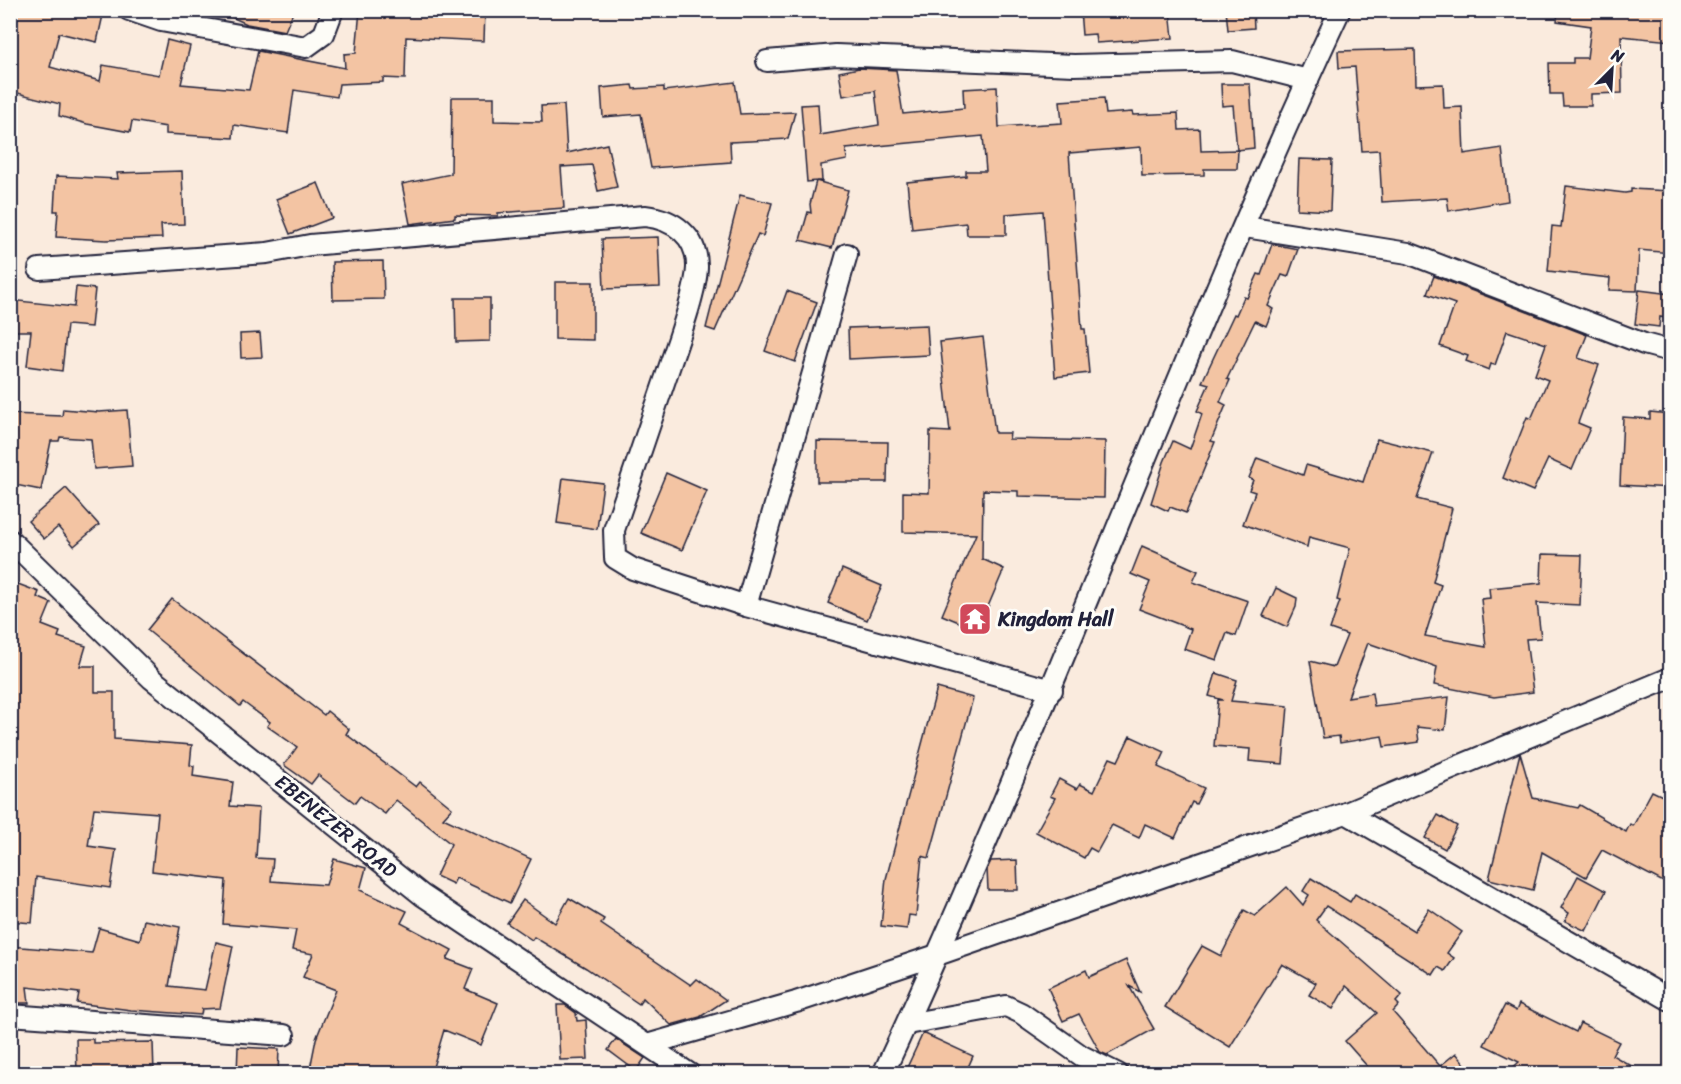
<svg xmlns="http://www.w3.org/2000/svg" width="1681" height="1084" viewBox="0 0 1681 1084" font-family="Sriracha,sans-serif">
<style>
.building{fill:#f3c4a3;stroke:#22223b;stroke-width:1.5}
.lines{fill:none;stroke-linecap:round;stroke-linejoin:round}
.street-casing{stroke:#22223b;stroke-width:24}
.street{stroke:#fdfcf7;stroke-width:20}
.labels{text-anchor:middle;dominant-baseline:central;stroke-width:6;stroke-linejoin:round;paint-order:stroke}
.poi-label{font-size:20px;font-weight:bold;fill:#22223b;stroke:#fdfcf7;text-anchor:start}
.street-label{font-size:20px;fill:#22223b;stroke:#fdfcf7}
</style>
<rect width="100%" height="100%" fill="#faebde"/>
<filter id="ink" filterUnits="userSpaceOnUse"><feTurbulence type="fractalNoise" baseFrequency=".0167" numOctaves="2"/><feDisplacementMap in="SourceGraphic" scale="12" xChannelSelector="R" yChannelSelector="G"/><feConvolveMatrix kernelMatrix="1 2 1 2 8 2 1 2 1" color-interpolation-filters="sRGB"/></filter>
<g filter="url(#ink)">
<g class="building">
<path d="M14 10H84L103 15 97 42 59 33 50 67 100 81 103 65 159 75 167 40 190 46 181 84 249 90 258 51 345 68 344 54 356 53 360 10H485L484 41 406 37 405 79 383 78V82L339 84 337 97 294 90 288 133 234 125 233 138 166 134V127L132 121 130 132 87 124 59 116 60 104 10 91V65L15 46 10 44V18Z"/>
<path d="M216 10H294L285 31 247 24Z"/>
<path d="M1080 10H1170L1173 38 1096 43 1095 34 1082 35Z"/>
<path d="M1226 10H1253L1254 28 1228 30Z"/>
<path d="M1558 10H1671V41L1621 36 1622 93 1591 94V106H1563L1562 94H1550L1549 63H1573V58H1587L1591 26 1557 21Z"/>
<path d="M1415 49 1416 85 1443 84 1444 108 1462 107 1464 154 1502 148 1508 201 1449 211 1447 198 1382 202 1379 150 1362 151 1355 67 1339 68 1338 51Z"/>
<path d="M859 68 896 70 903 114 964 108 963 89 997 87 999 127 1062 123 1060 101 1104 98 1106 114 1132 112 1133 115 1178 113 1179 130 1200 129 1201 151 1238 150 1237 169H1204V175L1142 176 1141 147 1069 153 1082 329H1085L1089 373 1055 377 1043 211 1006 214V235H967L966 223 912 229 907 182 966 176V171H986L983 136 846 149 847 160 821 165 822 181H816L848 190 832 248 800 240 808 212 811 213 810 204 816 181 807 182 801 105 818 104 820 135 879 125 875 91 843 96 839 72Z"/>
<path d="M735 82 740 114 795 112 788 139 730 142 731 162 651 168 641 114 603 117 601 88 632 85 633 89 664 87V91Z"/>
<path d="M1221 84H1250L1254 148 1237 150 1233 105 1222 106Z"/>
<path d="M452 97H494V121L542 122 541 106 564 105 567 153 607 144 617 187 598 191 592 165 561 167 564 208 498 213V216L455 215V218L410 224 402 184 451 174Z"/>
<path d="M1299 159 1332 160 1330 211 1297 209Z"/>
<path d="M182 171 184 224 161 225 162 238 106 240 56 237 58 211H54L56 176 118 179 117 173Z"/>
<path d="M318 183 332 218 290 234 276 199Z"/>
<path d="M1566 186 1625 193 1631 192V189L1671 191V253L1639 250 1637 291 1609 290 1610 278 1548 271 1552 226 1561 227Z"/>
<path d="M740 195 772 203 763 236 758 234 715 331 706 328Z"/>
<path d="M658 237 660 287 604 289 602 239Z"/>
<path d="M1272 244 1298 249 1288 277 1282 275 1268 306 1273 309 1266 326 1255 321 1227 379 1230 380 1220 402 1226 405 1211 441 1215 442 1186 513 1170 507 1168 511 1151 503 1164 462 1173 441 1190 449 1202 414 1197 411 1209 384 1202 382 1234 314 1236 315 1244 297 1247 298 1258 274 1261 275Z"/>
<path d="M383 261 384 299 333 300 332 262Z"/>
<path d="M1434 276 1587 335 1578 358 1599 365 1578 423 1590 428 1572 470 1548 459 1533 491 1503 478 1527 417 1531 419 1548 380 1535 375 1546 344 1507 331 1495 365 1491 364 1489 370 1466 361 1468 356 1440 346 1455 304 1427 294Z"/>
<path d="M555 282H593V340L555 339Z"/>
<path d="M76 287 95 289 91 327 67 325 62 371 27 366 31 331H10V300L74 307Z"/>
<path d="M1639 290 1671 294V319L1660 317 1659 327 1635 324Z"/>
<path d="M787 291 817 302 795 362 765 351Z"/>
<path d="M455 298H490V341L456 342Z"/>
<path d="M927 325 929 355 849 359 848 328Z"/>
<path d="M260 333 262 357 241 358 240 334Z"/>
<path d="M983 337 995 433H1010L1009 439 1105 441 1104 498 1018 496V491L983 490 982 559 1004 569 978 630 942 615 976 534 903 532V492L929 493 930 431 950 432 940 342Z"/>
<path d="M63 409 99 412 127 410 132 466 94 469 91 439 60 437 59 441H51L41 490 10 484V414L62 416Z"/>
<path d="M1650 412 1670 414 1671 488 1620 485 1623 417 1650 419Z"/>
<path d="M1377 439 1433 453 1417 499 1452 508 1433 582 1441 585 1425 636 1486 647 1481 599 1490 598 1489 588 1541 583 1542 554 1582 555 1580 605 1537 603 1541 638 1526 639 1533 692 1494 697 1434 685 1437 667 1368 643 1348 697 1372 693 1374 706 1449 697 1445 730 1417 727 1419 742 1384 747 1382 736 1340 743 1339 736 1323 738 1310 661 1334 667 1347 635 1330 629 1340 601 1337 600 1350 548 1309 537 1307 547 1243 524 1255 492 1249 490 1253 480 1249 478 1257 458 1303 475 1306 465 1363 482Z"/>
<path d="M817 441 888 442 887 482H817Z"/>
<path d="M666 473 707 491 682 550 641 533Z"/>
<path d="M563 478 603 483 597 529 557 523Z"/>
<path d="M66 488 99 525 74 546 58 527 44 539 28 521Z"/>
<path d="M1142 546 1198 571 1193 582 1248 601 1236 636 1227 633 1217 660 1184 649 1191 629 1139 609 1150 582 1131 574Z"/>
<path d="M842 569 882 586 867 620 828 603Z"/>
<path d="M10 581 39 592 37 597 51 603 42 625 60 632 58 637 86 646 80 666H95V692H114V739L192 745 190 765 194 766 193 776 233 782 230 806 259 808 256 858 273 859 271 881 326 885 334 859 366 868 360 890 407 911 401 923 452 950 447 959 473 969 465 989 498 1003 481 1045 444 1030 431 1074H309L316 1039 336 990 303 977 313 954 292 950 296 930 223 924 226 880 152 871 158 813 94 808 88 846 116 850 110 888 36 877 32 923 10 921Z"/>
<path d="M1276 588 1297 598 1296 607 1287 627 1263 616Z"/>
<path d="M172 599 324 715 327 711 349 729 346 734 416 787 420 782 452 808 443 818 531 859 510 903 456 878 453 884 436 876 451 844 396 800 385 814 360 796 355 803 318 775 311 784 284 765 297 747 267 726 270 722 243 702 240 706 147 630Z"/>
<path d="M1216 673 1237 680 1231 701 1288 706 1283 764 1249 761 1250 749 1214 746 1218 700H1223L1209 696Z"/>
<path d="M937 688 973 698 929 858 922 856 916 916 909 915 907 929 881 926 886 879Z"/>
<path d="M1130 736 1165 752 1158 767 1204 788 1196 804 1192 802 1175 838 1145 824 1139 838 1112 825 1097 852 1090 848 1084 858 1036 832 1055 798 1050 796 1059 779 1077 789 1080 784 1094 791 1110 758 1118 761Z"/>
<path d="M1520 753 1533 798 1578 808 1580 805 1626 832 1630 824 1633 826 1652 791 1671 800V886L1602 850 1586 877 1542 852 1533 890 1489 879Z"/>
<path d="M1438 815 1457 826 1445 849 1425 838Z"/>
<path d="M1017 860 1018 890H988L987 869 991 861Z"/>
<path d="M1578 876 1606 891 1586 931 1565 921 1569 913 1561 908Z"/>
<path d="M1311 878 1350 902 1355 894 1414 931 1429 909 1462 932 1447 953 1454 958 1445 971 1438 967 1433 975 1326 906 1316 920 1402 995 1396 1002 1399 1005 1393 1012 1440 1066 1456 1053 1473 1074H1374L1345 1041 1377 1013 1346 986 1333 1009 1309 995 1316 983 1282 964 1230 1047 1165 1007 1202 946 1221 956 1244 910 1255 916 1287 887 1303 905 1309 895 1303 891Z"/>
<path d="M569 898 604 919 601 924 691 985 697 979 726 1000 700 1017 671 1025 643 998 639 1004 586 968 534 937 532 940 507 923 523 900 555 923Z"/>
<path d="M144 920 180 927 169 986 205 990 216 942 233 946 220 1008 202 1009 201 1015 131 1010 77 1003 79 993 27 987 29 1003H10V946L92 953 99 928 140 940Z"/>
<path d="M1126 960 1140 992 1129 986 1154 1029 1107 1055 1100 1052 1079 1014 1063 1021 1048 988 1086 970 1089 977Z"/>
<path d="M1519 1004 1576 1032 1580 1023 1619 1042 1612 1055 1646 1074H1506L1519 1062 1484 1045 1505 1005 1516 1011Z"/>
<path d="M557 1005H565L576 1013 577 1021 586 1020 588 1059 560 1060Z"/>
<path d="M923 1033 973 1056 965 1074H904Z"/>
<path d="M76 1039H93V1043L153 1042 154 1074H77Z"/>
<path d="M616 1039 645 1058 636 1071 608 1050Z"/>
<path d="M238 1047 279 1049 278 1074H237Z"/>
</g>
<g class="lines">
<defs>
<g id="street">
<path d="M129 10 161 21 306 47 324 34 333 10"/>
<path d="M767 61 836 55 1074 65 1232 61 1308 80"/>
<path d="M1245 227 1408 253 1644 344 1670 351"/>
<path d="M39 269 267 253 310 245 645 216C673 219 698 236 697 268 696 292 678 341 670 365 651 420 633 475 614 530L615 558 633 569 746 606 1052 690"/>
<path d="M10 540 152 679 422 895 690 1074"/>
<path d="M746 606 847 254"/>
<path d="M1346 813 1670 1000"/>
<path d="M10 1015 284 1035"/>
<path d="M907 1024 1006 1006 1021 1013 1082 1056 1118 1074"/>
<path d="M650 1044 796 1002 937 955 1346 813 1670 678"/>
<path d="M883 1074C1046 724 1176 360 1340 10"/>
</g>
</defs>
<use href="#street" class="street-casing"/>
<use href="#street" class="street"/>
</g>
</g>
<defs>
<symbol id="temple-square" viewBox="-11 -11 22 22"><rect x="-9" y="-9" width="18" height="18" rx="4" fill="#d1495b" stroke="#fdfcf7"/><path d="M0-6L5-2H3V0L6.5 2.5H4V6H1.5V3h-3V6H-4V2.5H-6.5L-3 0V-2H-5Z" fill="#fff"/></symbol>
</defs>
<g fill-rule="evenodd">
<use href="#temple-square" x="956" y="600" width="38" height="38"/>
</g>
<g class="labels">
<g class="poi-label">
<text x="998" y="619">Kingdom Hall</text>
</g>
<g class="street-label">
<text transform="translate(336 826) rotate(39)">EBENEZER ROAD</text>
</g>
</g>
<rect width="1681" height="1084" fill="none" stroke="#fdfcf7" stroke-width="36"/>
<rect x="18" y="18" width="1645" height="1048" fill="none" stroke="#22223b" stroke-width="2" filter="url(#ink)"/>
<g transform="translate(1612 69) rotate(24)" stroke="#fdfcf7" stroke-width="4.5" paint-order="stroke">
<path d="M0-4.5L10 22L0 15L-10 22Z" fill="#22223b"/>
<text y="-9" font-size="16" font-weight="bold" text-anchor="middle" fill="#22223b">N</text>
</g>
</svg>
